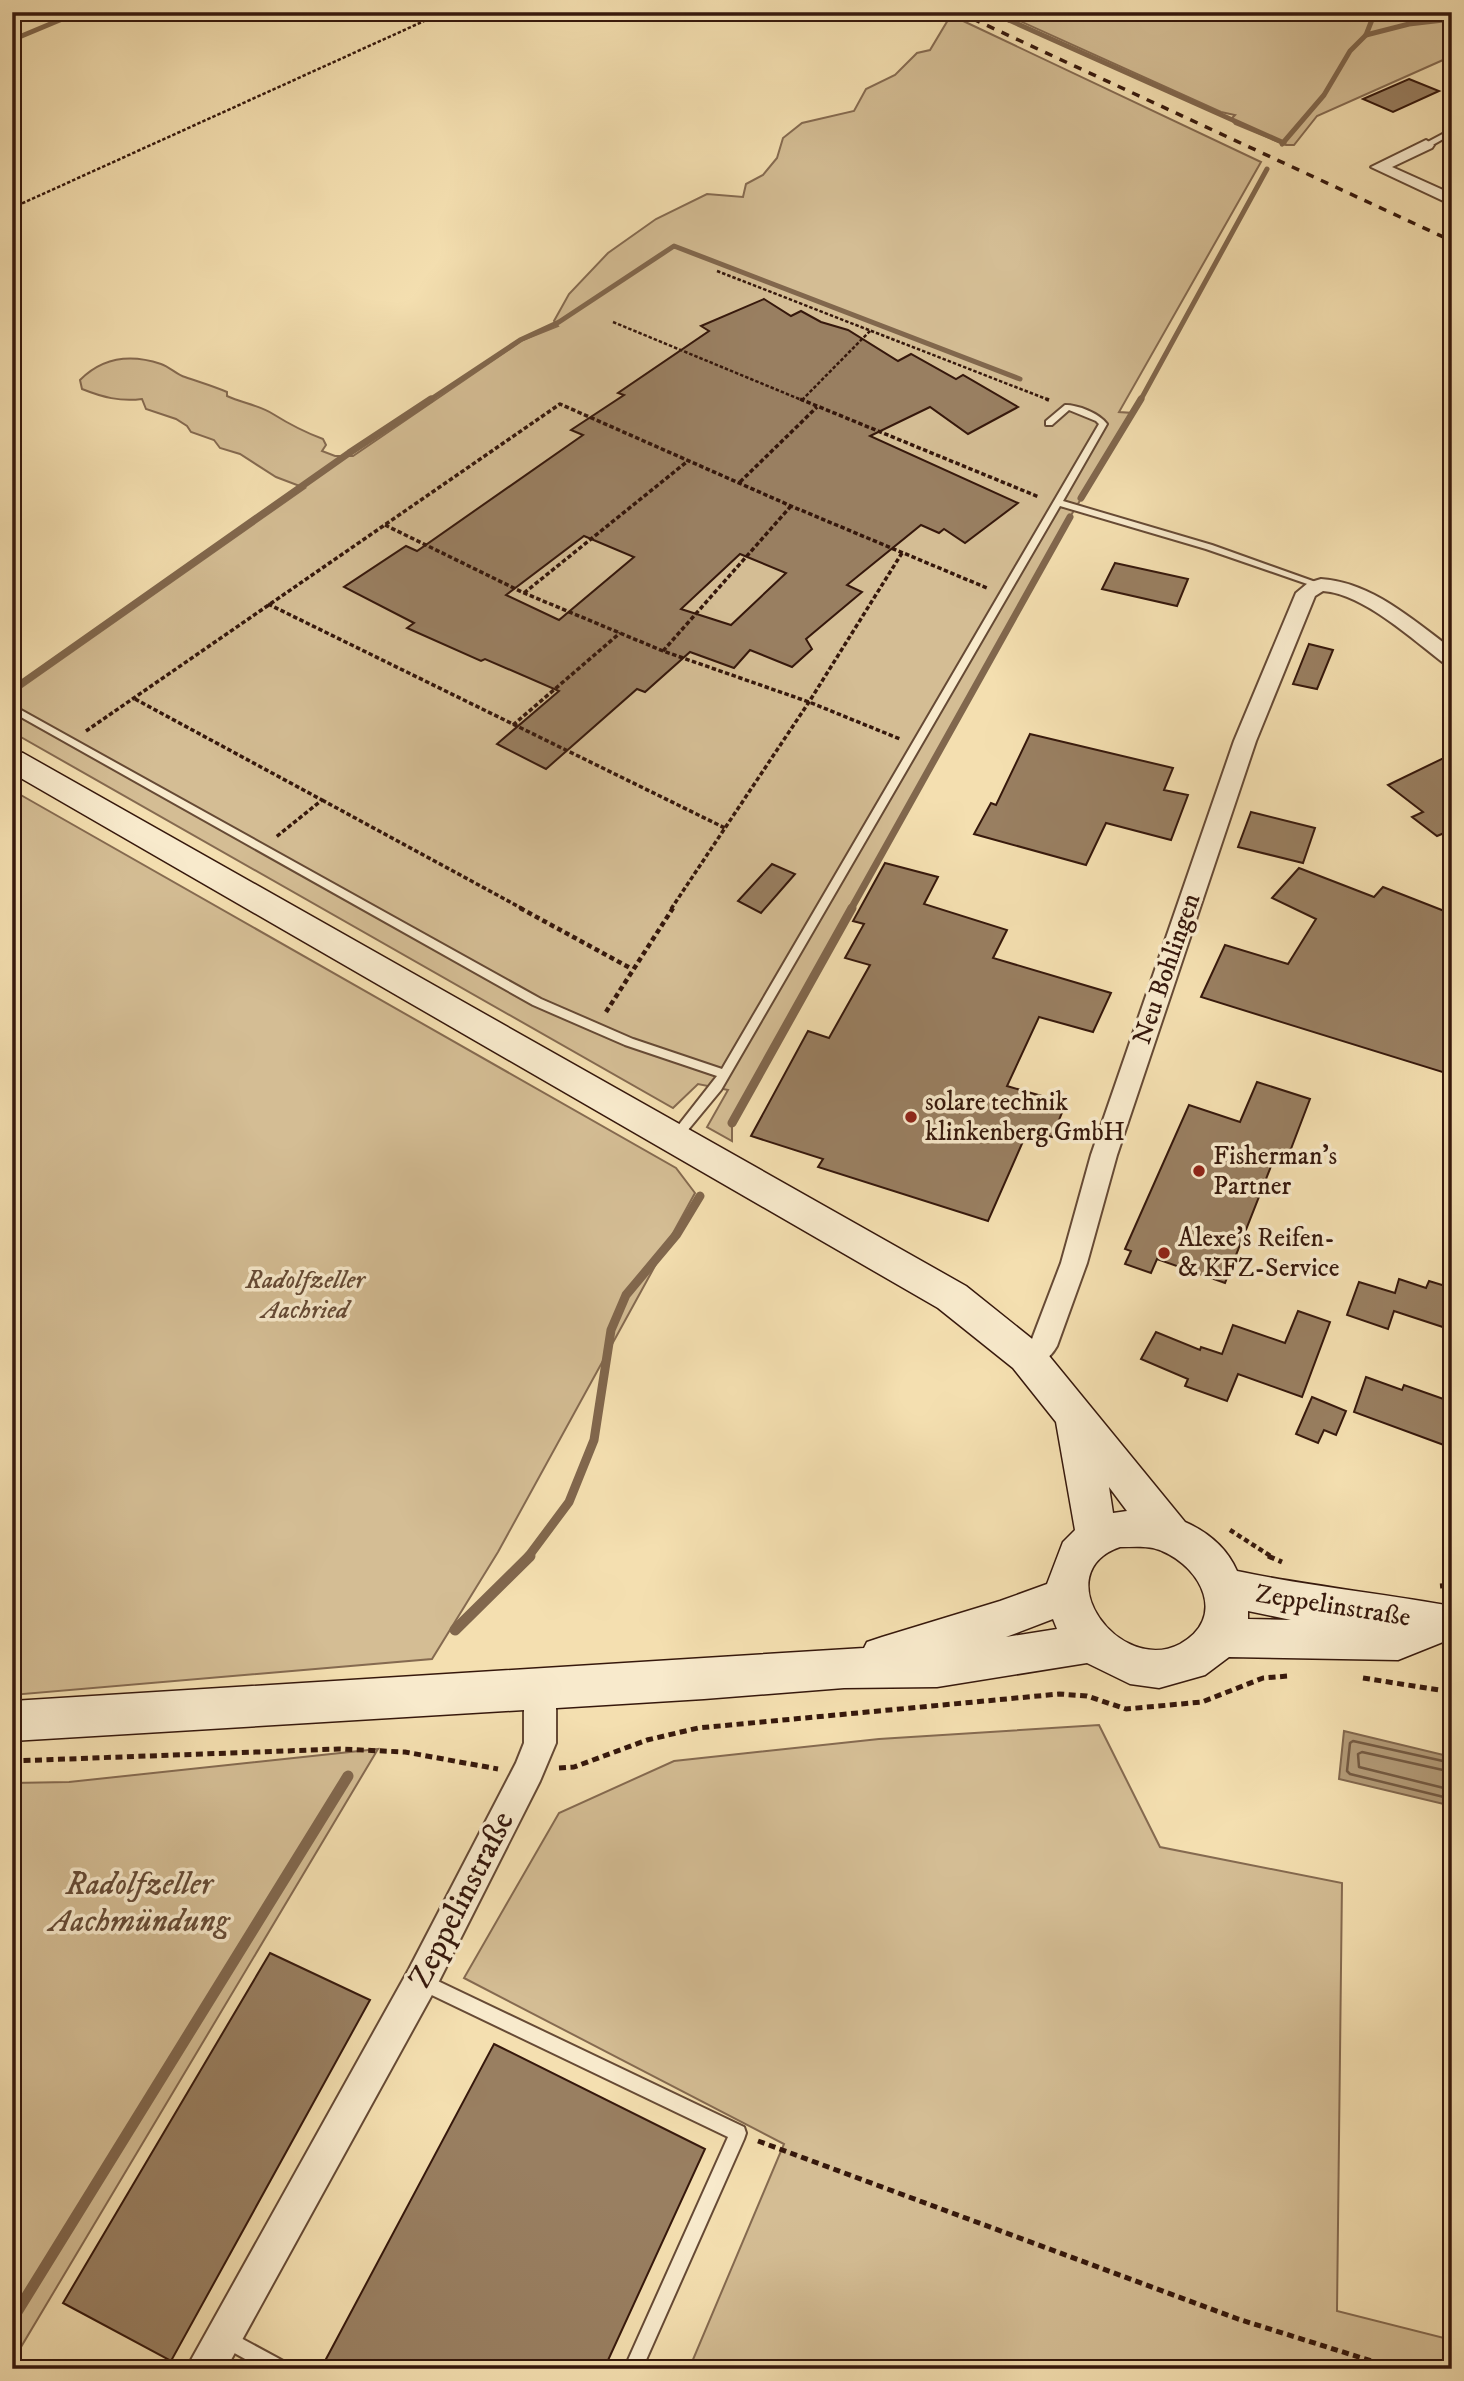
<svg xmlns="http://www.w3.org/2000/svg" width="1464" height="2381" viewBox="0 0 1464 2381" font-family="'IM FELL DW Pica',serif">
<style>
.green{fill:#d4bd94;stroke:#856a50;stroke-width:2}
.water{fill:#b39b78;stroke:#81674d;stroke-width:2}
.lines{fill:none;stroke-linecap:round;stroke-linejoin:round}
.shore{stroke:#745a42;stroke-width:2.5}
.stream-far3{stroke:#81674d;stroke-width:5}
.stream-far2{stroke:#81674d;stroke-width:7}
.stream-far1{stroke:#81674d;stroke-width:9}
.stream{stroke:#81674d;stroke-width:11}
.building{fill:#997f61;stroke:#36180c;stroke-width:2;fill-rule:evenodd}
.service-casing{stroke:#664a35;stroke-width:4}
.minor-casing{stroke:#664a35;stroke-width:4}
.secondary-casing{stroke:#36180c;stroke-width:3}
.path-far3{stroke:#36180c;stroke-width:2.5;stroke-dasharray:3.5 2;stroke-linecap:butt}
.path-far2{stroke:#36180c;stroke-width:3.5;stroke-dasharray:4.5 2.5;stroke-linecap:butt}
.path-far1{stroke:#36180c;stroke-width:4.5;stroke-dasharray:5 3.5;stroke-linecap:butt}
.path{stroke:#36180c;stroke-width:5;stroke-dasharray:7 4.5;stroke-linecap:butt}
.service{fill:#f8eacc;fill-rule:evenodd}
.minor{fill:#f8eacc;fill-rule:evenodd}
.secondary{fill:#f8eacc;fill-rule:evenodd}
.rail{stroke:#36180c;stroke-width:3.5;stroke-dasharray:8 8;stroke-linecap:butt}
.poi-dot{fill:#8f2418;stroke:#f8eacc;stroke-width:2.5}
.labels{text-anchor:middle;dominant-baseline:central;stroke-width:7;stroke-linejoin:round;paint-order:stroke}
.street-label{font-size:26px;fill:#36180c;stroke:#f8eacc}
.poi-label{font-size:26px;fill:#36180c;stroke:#f8eacc;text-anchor:start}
.park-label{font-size:26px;font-style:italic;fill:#654a35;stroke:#f8eacc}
.near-park-label{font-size:32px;font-style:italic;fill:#654a35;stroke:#f8eacc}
.near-street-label{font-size:32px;fill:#36180c;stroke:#f8eacc}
</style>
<rect width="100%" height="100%" fill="#f4dfb0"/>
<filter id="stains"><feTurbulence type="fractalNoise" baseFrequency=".00286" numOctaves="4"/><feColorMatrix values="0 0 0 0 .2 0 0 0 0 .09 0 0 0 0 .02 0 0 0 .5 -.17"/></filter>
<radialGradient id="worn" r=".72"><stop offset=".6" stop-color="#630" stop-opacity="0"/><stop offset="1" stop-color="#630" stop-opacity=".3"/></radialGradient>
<g class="green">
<path d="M1000 12H1452V56L1317 116 1294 145H1286L1235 124 1231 119 1235 115 1221 112Z"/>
<path d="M959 19 1261 162 1119 412 1133 413 1070 517 732 1123V1141L707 1127 728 1090 698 1084 673 1108 12 732V694L305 488 276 477 240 454 220 448 214 440 191 432 187 426 176 419 146 409 142 399C120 402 102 397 82 389L80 380C103 357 131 354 161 364 170 367 177 375 185 377 199 382 213 386 227 392V396C242 403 259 405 273 414 289 424 304 432 323 439L326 445 322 451 335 456H353L523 340 558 326 554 321 569 294 608 253 656 219 707 194 743 197 746 184 763 175 777 158 783 138 802 123 854 111 866 89 895 75 917 53 930 50 948 20Z"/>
<path d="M12 790 676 1168 695 1193 498 1552 432 1659 12 1695Z"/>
<path d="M1099 1725 1160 1847 1342 1883 1337 2311 1452 2340V2369H689L784 2144 464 1978 559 1813 674 1761 879 1739Z"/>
<path d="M378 1749 12 2362V1783L69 1782Z"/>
</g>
<path class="water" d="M1344 1731 1452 1757V1806L1339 1779Z"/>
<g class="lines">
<g class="shore">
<path d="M1452 1763 1353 1741 1350 1743 1347 1771 1350 1774 1452 1799"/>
<path d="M1452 1772 1362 1752 1358 1754 1359 1767 1452 1790"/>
</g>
<g class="stream-far3">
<path d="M991 12 1284 143"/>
<path d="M1009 20 1021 12"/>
<path d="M1366 35 1409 24 1452 19"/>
<path d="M12 40 79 12"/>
<path d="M1282 144 1324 95 1350 51 1366 35 1375 12"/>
<path d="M428 401 520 340 559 322 674 246 1020 379"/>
<path d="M1140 401 1267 169"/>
</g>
<g class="stream-far2">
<path d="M1081 498 1141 399"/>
<path d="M12 690 349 453 431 399"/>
<path d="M851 909 1070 517"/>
</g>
<g class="stream-far1">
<path d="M732 1123 852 908"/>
<path d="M528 1557 569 1502 594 1440 611 1330 626 1295 677 1234 700 1196"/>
</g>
<g class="stream">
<path d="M455 1630 530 1556"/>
<path d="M12 2320 348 1776"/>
</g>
</g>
<g class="building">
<path d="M1409 79 1439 91 1393 112 1363 99Z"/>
<path d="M764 299 791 316 801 311 821 322 848 330 898 361 911 354 956 379 963 375 1018 407 968 434 930 407 870 436 1018 503 965 543 944 529 939 533 921 525 847 585 862 592 806 639 812 649 792 667 750 650 734 668 690 652 645 692 637 689 546 769 497 744 559 691 485 659 481 661 407 628 414 623 344 587 406 546 417 551 583 435 571 430 624 395 618 393 709 331 701 326ZM584 536 634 557 559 620 506 595ZM740 554 786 573 731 625 681 609Z"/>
<path d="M1115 563 1188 579 1177 606 1102 589Z"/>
<path d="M1309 644 1333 650 1317 689 1293 684Z"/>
<path d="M1030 734 1173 768 1164 790 1188 795 1171 840 1106 823 1086 865 974 834 991 803 996 805Z"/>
<path d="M1452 754V833L1449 831 1437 836 1412 817 1423 812 1388 785Z"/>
<path d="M1251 812 1315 828 1303 863 1238 847Z"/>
<path d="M885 863 938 877 924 904 1007 930 993 958 1111 993 1093 1032 1039 1017 1007 1086 1066 1103 1052 1137 1028 1130 988 1221 818 1167 823 1159 751 1136 808 1031 829 1038 870 965 845 958 864 924 853 921Z"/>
<path d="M772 864 795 874 761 913 738 901Z"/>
<path d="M1299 868 1374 897 1383 887 1452 914V1075L1201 997 1225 945 1288 964 1316 919 1272 898Z"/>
<path d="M1257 1082 1310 1099 1289 1154 1277 1151 1225 1283 1157 1259 1151 1273 1125 1264 1131 1251 1125 1249 1189 1105 1240 1122Z"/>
<path d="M1399 1279 1426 1288 1429 1281 1452 1288V1330L1394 1311 1388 1329 1347 1315 1359 1282 1395 1293Z"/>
<path d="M1298 1311 1330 1322 1302 1397 1238 1374 1227 1401 1185 1386 1188 1379 1141 1359 1156 1332 1200 1350 1201 1347 1222 1354 1233 1325 1285 1343Z"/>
<path d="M1366 1377 1402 1390 1404 1385 1452 1402V1448L1354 1412Z"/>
<path d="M1312 1397 1346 1411 1336 1435 1324 1430 1318 1443 1296 1434Z"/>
<path d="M270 1953 370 2000 171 2361 63 2303Z"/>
<path d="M494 2044 705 2149 604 2369H338L325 2361Z"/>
</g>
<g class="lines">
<defs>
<g id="service">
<path d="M1452 129V134L1429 147 1422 145Z"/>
<path d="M1065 405C1078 405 1099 413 1107 424L1063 501 1212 545 1324 585 1319 588 1316 587 1206 549 1060 506 721 1090 678 1142H670L668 1139 670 1136 717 1076 625 1045 533 1005 12 712V705L541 999 633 1039 722 1069 1099 424 1096 421 1069 410 1052 425H1046V421Z"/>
<path d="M421 1973 744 2127 746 2133 744 2139 642 2369H624L728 2137 415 1987 413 1981 415 1975Z"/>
<path d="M226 2330 287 2363 290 2369H263L220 2345 217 2339 220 2333Z"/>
</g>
<g id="minor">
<path d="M1426 140 1434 145 1432 148 1392 167 1452 194V205L1371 167Z"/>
<path d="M1321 579C1371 582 1413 620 1452 649V665L1445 664C1413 640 1364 594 1323 591L1315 596 1256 741 1117 1155 1087 1263 1057 1346C1049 1361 1033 1370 1017 1365L1013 1357 1017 1349 1032 1339 1061 1263 1091 1155 1234 741 1296 593 1308 583Z"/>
<path d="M540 1675 551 1679 556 1689V1743L540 1781 433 1993 226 2369H186L409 1969 516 1763 524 1743V1689L529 1679Z"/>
</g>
<path id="secondary" d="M12 750 23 753 966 1286 1041 1346 1185 1522C1208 1532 1227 1548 1237 1571 1308 1586 1380 1593 1452 1606V1644L1443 1642 1398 1660 1229 1657 1205 1675 1159 1688 1130 1684 1087 1663 937 1687 844 1688 704 1699 12 1741V1701L864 1648 867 1642 882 1637 1000 1601 1047 1584 1063 1542 1075 1530 1056 1422 1013 1368 938 1308 12 773ZM1109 1487 1127 1511 1113 1513ZM1120 1547C1134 1547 1149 1545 1162 1551 1202 1568 1227 1618 1180 1644 1119 1676 1045 1573 1120 1547ZM1248 1611 1291 1620 1248 1619ZM1053 1619 1057 1629 1006 1637Z"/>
</defs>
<use href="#service" class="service-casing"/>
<use href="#minor" class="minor-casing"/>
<use href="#secondary" class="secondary-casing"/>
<g class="path-far3">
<path d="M12 208 444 12"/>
<path d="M717 271 1049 400"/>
<path d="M613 322 804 401"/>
<path d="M802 400 870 331"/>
</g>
<g class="path-far2">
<path d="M800 399 1039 497"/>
<path d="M1046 399 1049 400"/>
<path d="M740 482 817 407"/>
<path d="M385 525 524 593 663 651 809 702 900 739"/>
<path d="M524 593 689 460"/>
<path d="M268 604 725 828"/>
<path d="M663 651 791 506"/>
<path d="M135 699 322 800 276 837"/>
<path d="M513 725 620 633"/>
<path d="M86 731 560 404 791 506 987 588"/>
<path d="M322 800 523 909"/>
<path d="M671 909 809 702 902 553"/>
</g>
<g class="path-far1">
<path d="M520 908 632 969"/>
<path d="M606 1012 673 908"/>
<path d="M1230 1530 1272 1557"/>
</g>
<g class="path">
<path d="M1268 1556 1282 1562"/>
<path d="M1440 1586 1452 1585"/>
<path d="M1363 1678 1452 1692"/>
<path d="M12 1761 339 1749 405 1752 498 1769"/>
<path d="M559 1768 574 1767 647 1740 698 1728 1059 1694 1087 1696 1126 1709 1202 1702 1263 1678 1288 1676"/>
<path d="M758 2141 1238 2319 1397 2369"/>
</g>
<use href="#service" class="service"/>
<use href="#minor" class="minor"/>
<use href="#secondary" class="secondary"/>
<path class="rail" d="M958 12 1452 241"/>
</g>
<g class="poi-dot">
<circle cx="911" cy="1117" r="7"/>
<circle cx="1199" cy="1171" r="7"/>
<circle cx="1164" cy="1253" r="7"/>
</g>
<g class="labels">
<g class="street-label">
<text transform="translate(1167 969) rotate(-71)">Neu Bohlingen</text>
<text transform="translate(1333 1606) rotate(9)">Zeppelinstraße</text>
</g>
<g class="poi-label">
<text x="925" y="1102">solare technik<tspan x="925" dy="30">klinkenberg GmbH</tspan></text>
<text x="1213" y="1156">Fisherman's<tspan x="1213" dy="30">Partner</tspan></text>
<text x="1178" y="1238">Alexe's Reifen-<tspan x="1178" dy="30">&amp; KFZ-Service</tspan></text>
</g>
<g class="park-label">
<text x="305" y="1280">Radolfzeller<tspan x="305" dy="30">Aachried</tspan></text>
</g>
<g class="near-park-label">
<text x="139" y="1885">Radolfzeller<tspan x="139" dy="37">Aachmündung</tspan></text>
</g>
<g class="near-street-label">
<text transform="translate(462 1900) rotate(-63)">Zeppelinstraße</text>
</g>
</g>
<rect width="1464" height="2381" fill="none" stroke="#f4dfb0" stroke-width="42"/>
<rect x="14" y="14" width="1436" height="2353" fill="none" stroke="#36180c" stroke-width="3.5"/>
<rect x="21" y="21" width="1422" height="2339" fill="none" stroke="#36180c" stroke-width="2"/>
<rect width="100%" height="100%" filter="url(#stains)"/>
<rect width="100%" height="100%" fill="url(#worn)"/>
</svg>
